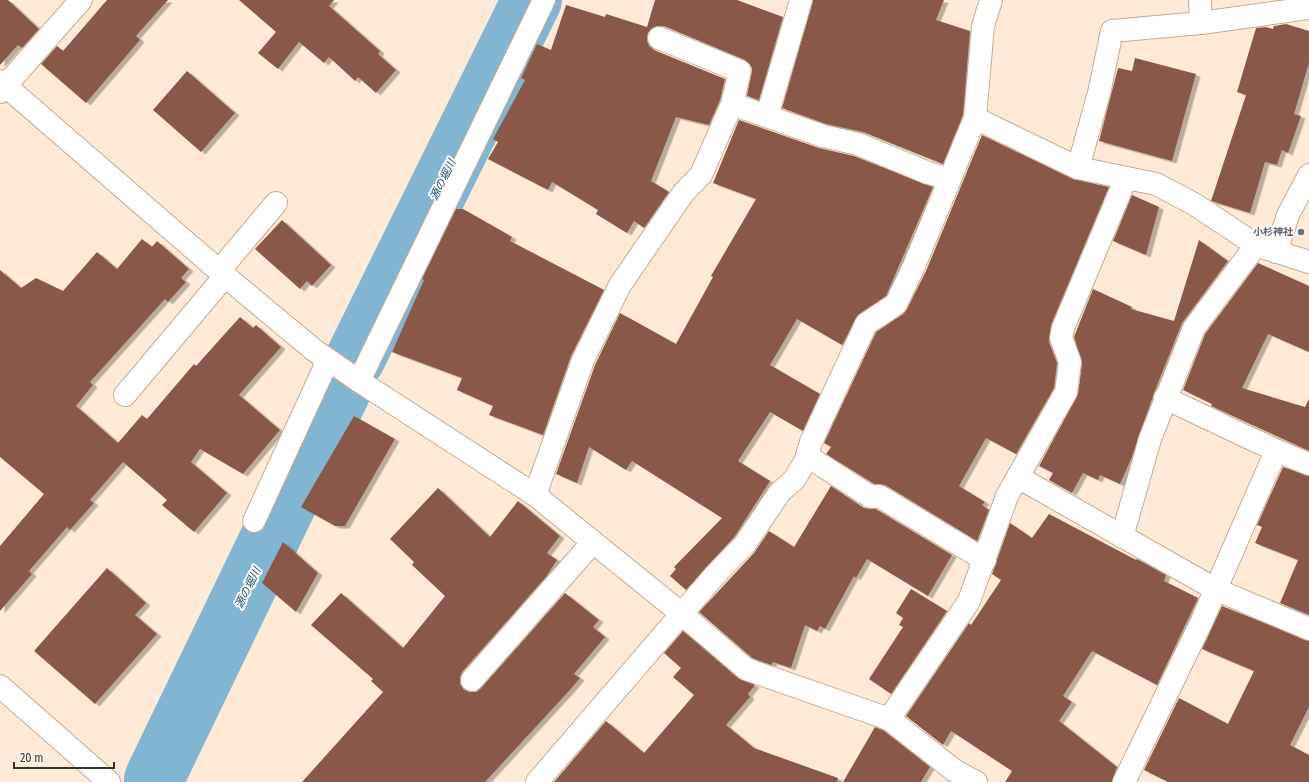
<svg xmlns="http://www.w3.org/2000/svg" width="1309" height="782" viewBox="0 0 1309 782" font-family="'Fira Sans Condensed','Noto Sans JP',sans-serif">
<style>
.lines{fill:none;stroke-linecap:round;stroke-linejoin:round}
.river{stroke:#82b5d2;stroke-width:60}
.building{fill:#895949;filter:url(#shadow)}
.minor-casing{stroke:#c2ab94;stroke-width:24}
.minor{stroke:#fff;stroke-width:22}
.worship-dot{fill:#6b7280;stroke:#fffaf5;stroke-width:1.5}
.labels{text-anchor:middle;dominant-baseline:central;stroke-width:4;stroke-linejoin:round;paint-order:stroke}
.worship-label{font-size:10px;font-weight:bold;fill:#5b616d;stroke:#fffaf5;text-anchor:end}
.water-label{font-size:11px;font-style:italic;fill:#0e506d;stroke:#fffaf5}
</style>
<defs>
<filter id="shadow"><feDropShadow dx="4.5" dy="2.5" stdDeviation="0" flood-color="#0004"/></filter>
</defs>
<rect width="100%" height="100%" fill="#feead6"/>
<g class="lines">
<g class="river">
<path d="M355 359 532 0"/>
<path d="M155 782 154 779 340 393"/>
</g>
</g>
<g class="building">
<path d="M0 0H8L39 29 22 48 18 45 0 65Z"/>
<path d="M107 0H168L136 36 140 40 86 103 41 64 57 46 63 51Z"/>
<path d="M239 0H334L329 6 380 51 378 54 396 70 376 93 358 77 355 81 329 57 324 63 299 42 278 69 258 53 276 32Z"/>
<path d="M655 0H737L783 17 759 100 747 96 752 68 745 60 664 26H657L652 28 648 33 647 40 649 46 654 50 725 79 720 100 709 125 676 117 651 181 669 192 644 228 634 221 627 233 596 214 598 210 552 182 548 190 488 159 498 142 493 139 525 80 521 78 537 44 551 50 566 5 605 17 606 14 647 27Z"/>
<path d="M813 0H944L936 20 970 31 963 115 943 164 863 132 826 124 782 108Z"/>
<path d="M1286 24 1309 31V63L1294 114 1301 116 1288 153 1282 150 1277 165 1265 162 1250 213 1211 201 1246 95 1237 92 1256 28 1266 27 1273 29 1274 26Z"/>
<path d="M1135 58 1196 74 1172 161 1099 141 1118 68 1132 71Z"/>
<path d="M187 71 235 113 201 152 153 110Z"/>
<path d="M739 120 819 148 854 156 933 187 886 296 859 314 842 345 797 319 770 365 820 394 803 431 770 412 738 461 770 481 735 536 686 590 670 576 676 569 674 567 722 518 632 461 626 470 589 447 577 483 556 474 595 365 620 313 676 344 713 277 711 276 756 199 713 183Z"/>
<path d="M982 135 1073 179 1109 187 1051 325 1049 342 1057 363 1054 388 1016 454 986 438 959 486 985 502 982 505 989 510 977 541 885 485 874 484 826 454 831 447 824 443 876 332 903 314 907 309 926 271Z"/>
<path d="M1132 195 1159 207 1146 255 1113 241Z"/>
<path d="M456 209H463L512 237 510 241 604 290 571 356 543 435 489 415 493 406 457 390 462 378 392 352 424 280 422 279Z"/>
<path d="M282 220 331 265 312 286 307 281 300 289 255 249Z"/>
<path d="M142 239 152 247 157 241 189 269 181 278 186 282 168 302 165 299 90 382 93 385 76 406 118 443 142 415 147 419 194 364 196 366 240 317 253 328 256 325 281 347 239 395 280 430 243 474 200 449 191 462 227 493 194 532 162 505 167 500 123 462 90 500 94 503 70 530 67 527 29 571 32 574 0 611V546L44 494 0 457V270L21 288 36 278 63 291 97 252 117 269Z"/>
<path d="M1199 240 1228 261 1182 323 1154 393 1132 457 1120 484 1100 475 1098 480 1083 473 1072 493 1049 480 1053 473 1039 466 1078 394 1082 363 1074 337 1093 289 1132 307 1131 309 1174 321Z"/>
<path d="M1258 263 1309 286V352L1268 334 1242 388 1305 407 1309 399V451L1211 406 1212 404 1183 390 1205 334Z"/>
<path d="M354 416 395 439 345 526H335L301 507Z"/>
<path d="M1283 467 1309 476V615L1280 603 1298 560 1255 543 1262 527 1257 525Z"/>
<path d="M831 486 864 508 876 509 952 555 928 596 867 559 856 578 854 576 825 629 820 626 817 631 805 625 791 668 773 662 771 665 752 658 699 612 754 553 769 531 794 547Z"/>
<path d="M438 488 490 537 518 501 560 536 547 553 557 560 546 577 462 672 460 678V684L464 690 470 692H476L481 688 565 593 599 620 593 627 605 637 574 674 580 678 570 690 485 782H302L383 692 371 681 373 679 311 625 341 593 403 648 445 596 412 565 414 562 390 539Z"/>
<path d="M1049 514 1136 560 1137 559 1166 575 1164 581 1198 598 1157 685 1092 651 1063 696 1072 702 1059 721 1117 767 1112 782H1005L1012 771 951 731 943 745 906 716 969 623 971 625 1001 580 992 574 1010 523 1032 538Z"/>
<path d="M283 542 318 573 296 612 262 583Z"/>
<path d="M107 568 146 603 135 615 157 634 95 704 34 651Z"/>
<path d="M911 589 947 611 891 694 869 679 903 627 899 625 903 618 896 613Z"/>
<path d="M1222 606 1309 641V707L1290 745 1309 755V782H1168L1144 770 1179 698 1228 724 1254 671 1202 649Z"/>
<path d="M683 631 738 678 755 685 748 694 750 697 726 725 754 748 838 778 837 782H554L606 721 644 753 694 695 673 677 681 668 664 653Z"/>
<path d="M875 727 883 730 930 767 921 782H843Z"/>
</g>
<g class="lines">
<defs>
<g id="minor">
<path d="M1200 0 1201 23"/>
<path d="M659 38 740 71 732 104"/>
<path d="M0 81 225 276 314 350 359 381 535 495 682 614 746 669 889 719 955 771 976 782"/>
<path d="M0 92 81 0"/>
<path d="M767 116 801 0"/>
<path d="M975 118 1078 168 1156 184 1194 204 1256 245 1309 262"/>
<path d="M1078 168 1099 93 1112 31 1201 23 1309 8"/>
<path d="M1276 252 1288 215 1309 175"/>
<path d="M219 271 276 203"/>
<path d="M359 381 544 0"/>
<path d="M125 395 225 276"/>
<path d="M1165 398C1213 420 1260 445 1309 464"/>
<path d="M807 456 871 497 879 496 985 560"/>
<path d="M1018 477 1215 589 1309 629"/>
<path d="M535 495 583 360 620 285 684 192 701 175 732 104 823 136 858 144 928 173 950 179"/>
<path d="M254 521 328 360"/>
<path d="M1122 537 1150 439 1194 328 1256 245"/>
<path d="M472 680 593 542"/>
<path d="M0 686 109 782"/>
<path d="M889 719 969 601 1007 496 1066 392 1070 362 1061 338 1063 328 1126 178"/>
<path d="M537 782 715 575 745 544 780 492 794 480 806 460 811 442 866 324 896 304 914 266 950 179 975 118 983 26 991 0"/>
<path d="M1124 782 1201 623 1276 451"/>
</g>
</defs>
<use href="#minor" class="minor-casing"/>
<use href="#minor" class="minor"/>
</g>
<circle class="worship-dot" cx="1301" cy="232" r="4"/>
<g class="labels">
<g class="worship-label">
<text x="1293" y="232">小杉神社</text>
</g>
<g class="water-label">
<text transform="translate(443 180) rotate(-64)">源の堀川</text>
<text transform="translate(248 588) rotate(-64)">源の堀川</text>
</g>
</g>
<path d="M14 762v6h100v-6" fill="none" stroke="#3b3228" stroke-width="2"/>
<text x="20" y="762" font-size="12" fill="#3b3228" stroke="#fffaf5" stroke-width="3" paint-order="stroke">20 m</text>
</svg>
